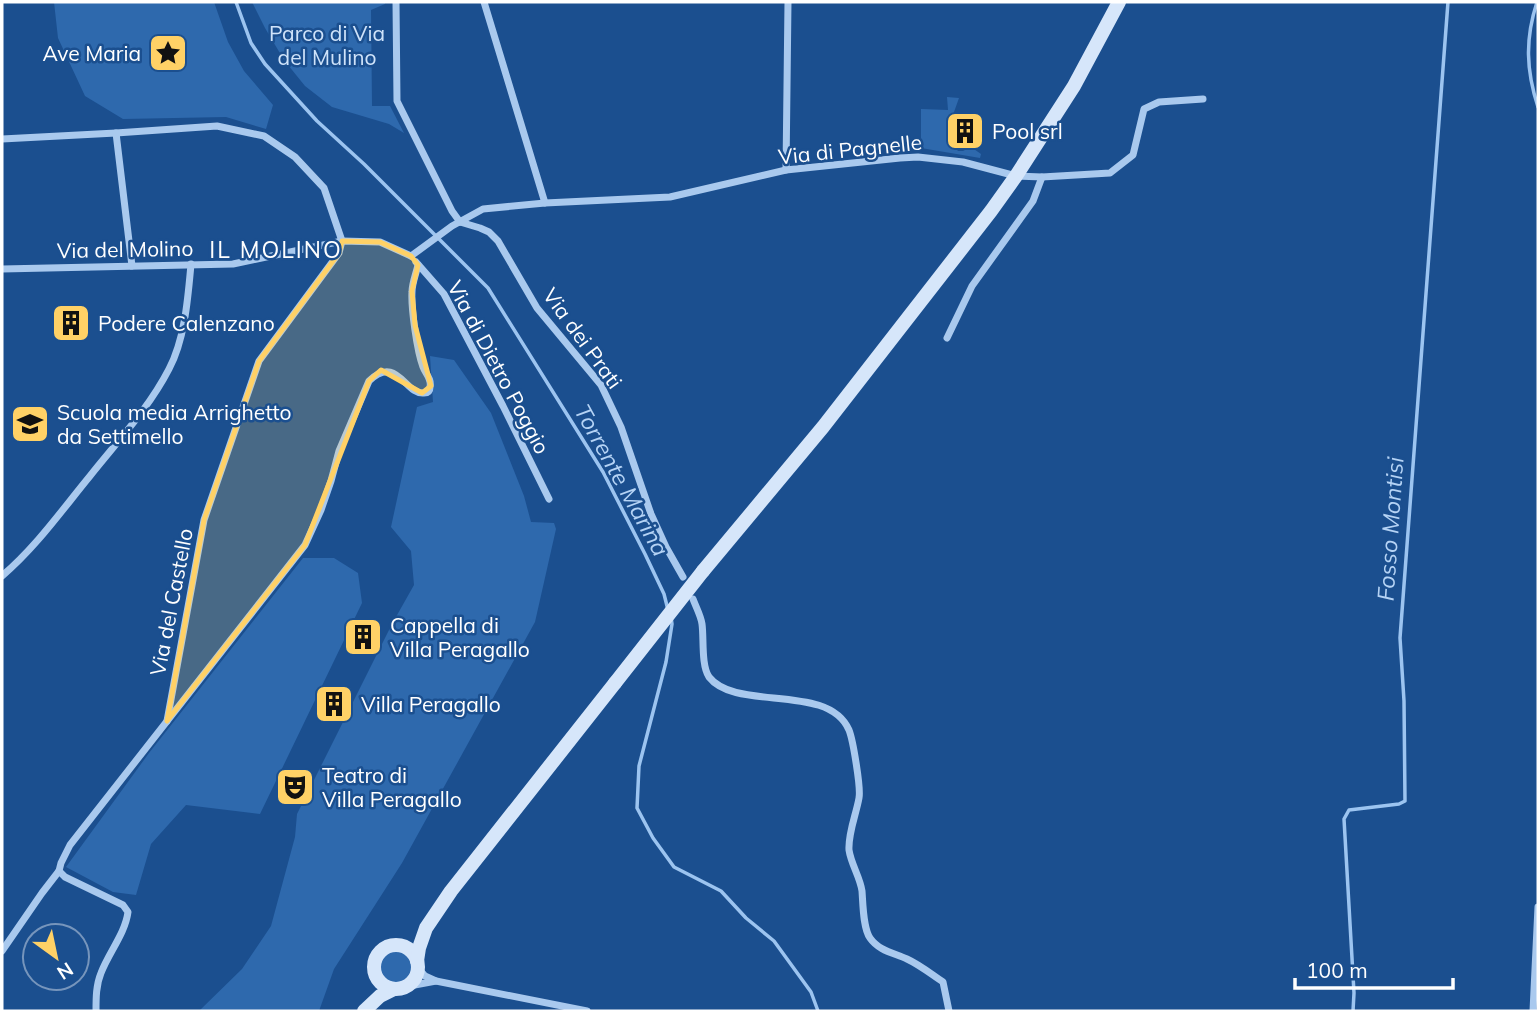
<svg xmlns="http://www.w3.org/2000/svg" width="1540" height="1013" viewBox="0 0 1540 1013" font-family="Mulish,sans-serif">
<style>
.green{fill:#2e69ad}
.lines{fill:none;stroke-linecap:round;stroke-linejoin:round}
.stream{stroke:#9cc4f0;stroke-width:3.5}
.minor{stroke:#a9c9ee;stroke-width:7}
.secondary{stroke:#d6e6fa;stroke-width:14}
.secondary-bridge{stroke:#d6e6fa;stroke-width:14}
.marked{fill:#ffd166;fill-opacity:0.2;stroke:#ffd166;stroke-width:5;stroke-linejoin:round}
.labels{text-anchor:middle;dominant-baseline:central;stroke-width:5;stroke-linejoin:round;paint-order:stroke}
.park-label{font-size:21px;fill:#cfe3fa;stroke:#1b4f8f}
.poi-label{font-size:21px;fill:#fff;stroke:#1b4f8f;text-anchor:start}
.street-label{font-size:21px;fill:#fff;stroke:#1b4f8f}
.neighbourhood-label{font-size:23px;letter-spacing:2px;fill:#fff;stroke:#1b4f8f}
.water-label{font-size:23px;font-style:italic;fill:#b5d3f5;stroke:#1b4f8f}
</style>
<rect width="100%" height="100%" fill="#1b4f8f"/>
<g class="green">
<path d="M54 2H214L228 42 244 71 273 105 266 129 226 117 123 119 85 96 58 38Z"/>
<path d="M252 2H385V4L371 10 372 106H390L404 133 389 124 332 107 305 86 284 60 265 28Z"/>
<path d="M947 97 959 98 954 112 950 142 958 151H963L971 147 981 154 980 158 921 148V109L948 110Z"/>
<path d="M430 356 454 360 491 413 524 496 531 522 554 523 556 529 535 622 402 863 334 969 319 1011H199L242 969 271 926 295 837 297 814 392 624 414 585 411 551 391 527 417 407 433 402Z"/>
<path d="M303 558H334L358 573 362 603 260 814 186 805 151 844 136 895 113 892 66 867 149 753Z"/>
<circle cx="395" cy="967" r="17"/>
</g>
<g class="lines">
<g class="stream">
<path d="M236 2 251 43 265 64 317 121 364 164 488 288 603 472 645 554 664 594 668 610"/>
<path d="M1537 2C1525 39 1526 70 1538 107"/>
<path d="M671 617 672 624 666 662 639 766 637 808 653 838 674 867 721 891 746 918 774 941 811 992 818 1011"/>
<path d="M1353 1011 1354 993 1344 819 1349 810 1399 804 1405 801 1404 701 1400 638 1448 2"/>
</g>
<g class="minor">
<path d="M396 2 397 101 452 211 460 222"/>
<path d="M484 2 545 203"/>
<path d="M2 139 116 133"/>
<path d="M786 170 788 2"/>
<path d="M460 222 480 228 489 232 498 241 537 308 601 385 621 427 651 514 666 547 683 577"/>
<path d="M411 256 452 226 483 209 545 203 670 197 786 170 900 158 918 157 963 162 1016 176 1042 177 1110 173 1133 155 1144 109 1159 102 1203 99"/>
<path d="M416 262 444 294 503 406 549 499"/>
<path d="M132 266 116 133 217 126 264 136 295 157 324 188 342 241 339 253 259 361 204 520 167 721"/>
<path d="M2 269 233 264 342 241 380 242 411 256"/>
<path d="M947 338 972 286 1033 201 1042 177"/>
<path d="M2 576C36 547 62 510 90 476 117 442 149 408 169 369 185 339 188 297 191 264"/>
<path d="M693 599C696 607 701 616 702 624 704 638 701 665 709 677 736 712 828 682 849 730 853 740 861 788 859 798 856 815 848 833 849 850 851 864 860 877 862 891 863 904 863 928 870 938 879 951 894 953 907 959 920 965 931 974 943 982L949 1011"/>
<path d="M59 871 65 877 123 905 128 912C125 934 109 952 101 973 96 985 96 998 96 1011"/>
<path d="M2 951 42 893 59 871 61 863 70 845 305 545 321 510 331 481 339 451 369 381C397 354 405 395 424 393 428 393 430 391 430 387 432 379 425 373 423 367 417 351 411 308 412 292 412 283 416 274 418 265"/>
<path d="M418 968 425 976 436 981 587 1011"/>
<path d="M404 987 436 981"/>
<path d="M1533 1011 1538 907"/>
</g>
<g class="secondary">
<path d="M703 571 823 427 991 211 1016 176 1074 86 1119 2"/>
<circle cx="396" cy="967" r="22"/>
<path d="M417 961 419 948 426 928 451 891 615 683"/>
<path d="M364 1011 380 996 394 989"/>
</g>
<path class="secondary-bridge" d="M615 683 703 571"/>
</g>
<path class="marked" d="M342 241 380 242 411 256 418 265 412 291 415 325 431 386 422 393 381 370 369 381 305 545 167 721 204 520 259 361 339 253Z"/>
<defs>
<symbol id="sight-square" viewBox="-11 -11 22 22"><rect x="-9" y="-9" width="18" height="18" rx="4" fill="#ffd166" stroke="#1b4f8f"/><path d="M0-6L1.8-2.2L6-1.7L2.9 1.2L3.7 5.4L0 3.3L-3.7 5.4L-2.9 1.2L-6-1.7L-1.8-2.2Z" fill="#111"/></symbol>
<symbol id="building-square" viewBox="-11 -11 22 22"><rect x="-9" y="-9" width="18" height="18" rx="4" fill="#ffd166" stroke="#1b4f8f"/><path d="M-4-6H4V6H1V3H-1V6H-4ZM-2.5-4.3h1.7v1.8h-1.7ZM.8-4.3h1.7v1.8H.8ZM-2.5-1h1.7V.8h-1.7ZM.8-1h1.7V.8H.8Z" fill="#111"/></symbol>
<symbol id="school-square" viewBox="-11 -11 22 22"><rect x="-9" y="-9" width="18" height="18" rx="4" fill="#ffd166" stroke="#1b4f8f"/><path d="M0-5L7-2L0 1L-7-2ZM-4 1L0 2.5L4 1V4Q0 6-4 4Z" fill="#111"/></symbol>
<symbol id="theatre-square" viewBox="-11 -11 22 22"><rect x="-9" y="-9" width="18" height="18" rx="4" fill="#ffd166" stroke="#1b4f8f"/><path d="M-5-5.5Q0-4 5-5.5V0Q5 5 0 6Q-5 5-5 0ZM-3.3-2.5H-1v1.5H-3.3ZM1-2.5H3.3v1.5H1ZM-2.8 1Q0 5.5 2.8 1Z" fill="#111"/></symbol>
</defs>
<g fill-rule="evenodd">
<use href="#sight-square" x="146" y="31" width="44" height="44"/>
<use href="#building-square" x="943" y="109" width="44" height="44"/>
<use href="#building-square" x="49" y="301" width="44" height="44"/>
<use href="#school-square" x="8" y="402" width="44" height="44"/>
<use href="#building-square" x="341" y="615" width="44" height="44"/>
<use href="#building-square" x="312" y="682" width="44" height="44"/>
<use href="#theatre-square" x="273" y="765" width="44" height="44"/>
</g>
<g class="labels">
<g class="park-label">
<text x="327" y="33">Parco di Via<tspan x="327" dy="24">del Mulino</tspan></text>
</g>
<g class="poi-label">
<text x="141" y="53" text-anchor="end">Ave Maria</text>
<text x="992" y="131">Pool srl</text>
<text x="98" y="323">Podere Calenzano</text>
<text x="57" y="412">Scuola media Arrighetto<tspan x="57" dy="24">da Settimello</tspan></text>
<text x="390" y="625">Cappella di<tspan x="390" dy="24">Villa Peragallo</tspan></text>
<text x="361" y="704">Villa Peragallo</text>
<text x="322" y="775">Teatro di<tspan x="322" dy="24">Villa Peragallo</tspan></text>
</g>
<g class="street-label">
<text transform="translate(850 149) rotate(-6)">Via di Pagnelle</text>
<text transform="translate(125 249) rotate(-1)">Via del Molino</text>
<text transform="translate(583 338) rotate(54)">Via dei Prati</text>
<text transform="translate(499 367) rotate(62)">Via di Dietro Poggio</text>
<text transform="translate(171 602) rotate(-79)">Via del Castello</text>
</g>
<g class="neighbourhood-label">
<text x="276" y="249">IL MOLINO</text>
</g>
<g class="water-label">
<text transform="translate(622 480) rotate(61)">Torrente Marina</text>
<text transform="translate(1390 529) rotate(-86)">Fosso Montisi</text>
</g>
</g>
<rect width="1540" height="1013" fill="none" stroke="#ffffff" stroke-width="7"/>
<g transform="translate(56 957) rotate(147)"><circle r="33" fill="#1b4f8f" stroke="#7695bc" stroke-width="2"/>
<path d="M0-5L12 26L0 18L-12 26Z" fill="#ffd166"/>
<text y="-10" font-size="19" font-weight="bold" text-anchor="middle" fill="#ffffff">N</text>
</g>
<path d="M1295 978v10h158v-10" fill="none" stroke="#ffffff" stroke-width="3.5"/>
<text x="1306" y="978" font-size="21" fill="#ffffff" stroke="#1b4f8f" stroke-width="5" paint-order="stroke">100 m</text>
</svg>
